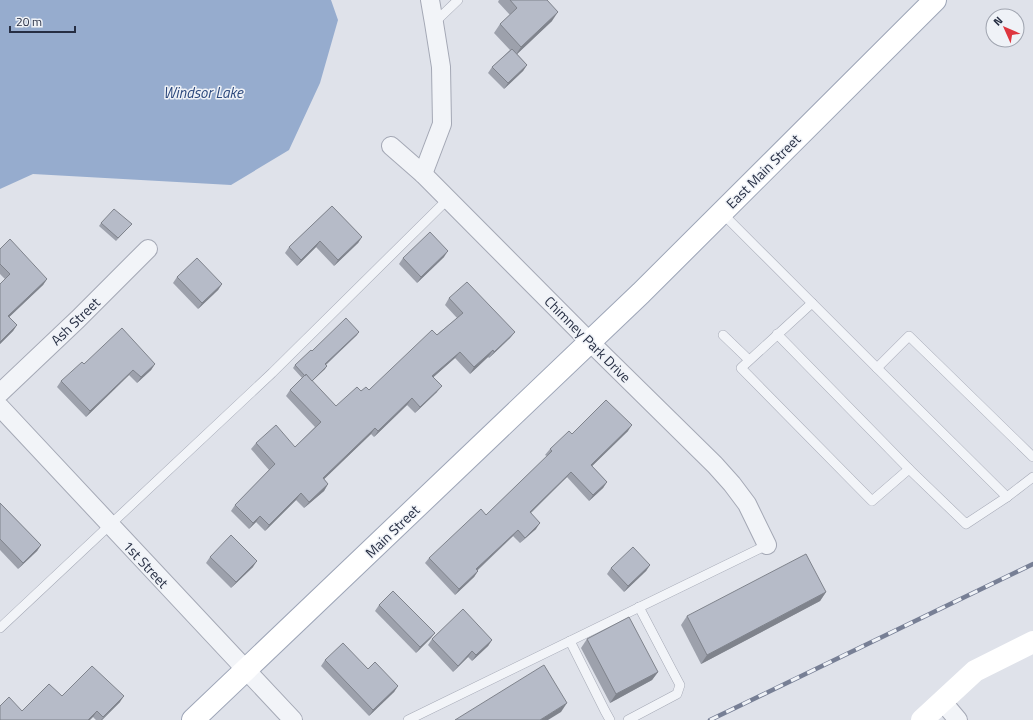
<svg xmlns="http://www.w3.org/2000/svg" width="1033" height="720" viewBox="0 0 1033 720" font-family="'Titillium Web',sans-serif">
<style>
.water{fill:#96acce}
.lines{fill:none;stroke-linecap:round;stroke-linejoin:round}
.lane-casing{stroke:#a4a8b5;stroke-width:10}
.street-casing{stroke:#a4a8b5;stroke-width:20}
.primary-casing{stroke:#9da5b7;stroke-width:24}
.lane{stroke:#f2f4f8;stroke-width:9}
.street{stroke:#f2f4f8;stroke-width:18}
.secondary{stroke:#fff;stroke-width:22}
.primary{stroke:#fff;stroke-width:22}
.rail-casing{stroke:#777f95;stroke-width:4.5}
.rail{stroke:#eff2f7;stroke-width:3;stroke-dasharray:9;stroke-linecap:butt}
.wall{fill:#9da1ac}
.shaded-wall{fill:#7f838c}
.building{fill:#b6bbc8;stroke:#7f838c}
.labels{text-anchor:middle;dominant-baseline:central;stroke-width:3;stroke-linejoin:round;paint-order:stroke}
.street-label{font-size:14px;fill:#262e43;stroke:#eff2f7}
.water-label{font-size:15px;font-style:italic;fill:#2b487c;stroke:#eff2f7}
</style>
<rect width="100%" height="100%" fill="#dfe2ea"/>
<path class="water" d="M0 0H331L338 20 320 83 289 150 231 185 33 174 0 189Z"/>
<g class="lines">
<defs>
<g id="lane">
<path d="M434 23 458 0"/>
<path d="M722 213 877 368 1007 497 1033 477"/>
<path d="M812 303 741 368 872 501 909 469 966 524 1007 497"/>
<path d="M777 334 909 469"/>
<path d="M723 335 749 360"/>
<path d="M877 368 909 336 1033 457"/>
<path d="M0 628 272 373 448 199"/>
<path d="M570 641 605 711 610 720"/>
<path d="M408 720 767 545"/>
<path d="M628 720 677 694 680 685 672 670 639 607"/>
</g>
<g id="street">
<path d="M391 146 423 174 590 342 715 465 732 484 747 504 767 545"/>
<path d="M423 174 442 124 441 67 434 23 430 0"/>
<path d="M0 393 78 319 148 249"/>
<path d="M0 407 293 720"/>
<path d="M942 701 958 720"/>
</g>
<path id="primary" d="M193 720 641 293 935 0"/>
</defs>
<use href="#lane" class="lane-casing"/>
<use href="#street" class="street-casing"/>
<use href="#primary" class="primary-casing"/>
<use href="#lane" class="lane"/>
<use href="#street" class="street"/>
<path class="secondary" d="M922 720 975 671 1033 642"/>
<use href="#primary" class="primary"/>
<defs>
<path id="rail" d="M710 720 1033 564"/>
</defs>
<use href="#rail" class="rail-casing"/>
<use href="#rail" class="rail"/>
</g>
<g class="wall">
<path d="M499 0H547L552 21 517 54 527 65 523 71 504 89 488 73 492 67 510 50 494 33 500 24 510 15 498 2Z"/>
<path d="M332 206 362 237 358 243 334 266 316 247 297 266 285 253 289 247Z"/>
<path d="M101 223 129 227 116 241 99 226Z"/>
<path d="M0 249 47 279 43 285 9 317 17 325 13 331 0 344V284L5 279 0 274Z"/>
<path d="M444 257 417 283 399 264 403 258Z"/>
<path d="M177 277 222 284 218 290 198 309 173 283Z"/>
<path d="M449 298 515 332 510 338 489 358 488 357 470 374 455 358 433 377 437 392 415 413 407 405 374 437 371 434 324 479 328 484 324 491 304 508 296 500 265 531 256 522 249 529 231 511 235 505 269 470 251 449 256 443 295 447 315 427 286 396 290 390 302 378 293 368 295 365 312 351 357 335 326 365 325 369 312 381 336 406 361 391 369 390 457 318 445 305Z"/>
<path d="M84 364H155L151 370 137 383 129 375 86 417 57 387 61 381Z"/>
<path d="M628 431 592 466 607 482 603 488 589 501 567 477 531 513 536 529 520 543 513 536 477 571H478L474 577 455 595 425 563 429 558 486 515 547 456 545 455 550 449 572 434Z"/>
<path d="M0 503 41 545 37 551 18 569 0 550Z"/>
<path d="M210 557 253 567 231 588 206 563Z"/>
<path d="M650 565 646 571 624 592 607 574 611 568Z"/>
<path d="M826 592 820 601 701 664 681 625 687 616Z"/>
<path d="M379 605 435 633 430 639 416 653 375 611Z"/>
<path d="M432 639 492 640 488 646 472 661 468 657 453 672 428 645Z"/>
<path d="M587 639 658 672 652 680 610 703 581 648Z"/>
<path d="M325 660 368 669 398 686 394 692 369 716 321 666Z"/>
<path d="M62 696 120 702 102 720H96L93 717 22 711Z"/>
</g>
<g class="shaded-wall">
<path d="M558 12 552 21 515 56 521 47Z"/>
<path d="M527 65 523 71 504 89 508 83Z"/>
<path d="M362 237 358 243 334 266 338 260Z"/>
<path d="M320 241 316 247 297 266 301 260Z"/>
<path d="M448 251 444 257 417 283 421 277Z"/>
<path d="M47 279 43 285 4 322 8 316Z"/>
<path d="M222 284 218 290 198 309 202 303Z"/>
<path d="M17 325 13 331 0 344V342Z"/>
<path d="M359 332 357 335 323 367 325 364Z"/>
<path d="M515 332 510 338 489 358 494 352Z"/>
<path d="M493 350 488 357 470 374 474 367Z"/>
<path d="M460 352 455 358 428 382 432 376Z"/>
<path d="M155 364 151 370 137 383 141 377Z"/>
<path d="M327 366 325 369 308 385 310 382Z"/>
<path d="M133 370 129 375 86 417 90 411Z"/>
<path d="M442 386 437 392 415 413 420 407Z"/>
<path d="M412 398 407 405 374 437 378 431Z"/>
<path d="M632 425 628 431 587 471 591 465Z"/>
<path d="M375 428 371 434 318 485 323 478Z"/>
<path d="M571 472 567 477 525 518 530 512Z"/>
<path d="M607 482 603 488 589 501 593 495Z"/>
<path d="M328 484 324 491 304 508 309 502Z"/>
<path d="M301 493 296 500 265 531 269 525Z"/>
<path d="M260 516 256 522 249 529 253 523Z"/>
<path d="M540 523 536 529 520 543Z"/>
<path d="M518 530 513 536 472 575 476 569Z"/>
<path d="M41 545 37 551 18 569 23 563Z"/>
<path d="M257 561 253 567 231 588 236 582Z"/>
<path d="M650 565 646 571 624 592 628 586Z"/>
<path d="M478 571 474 577 455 595 459 589Z"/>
<path d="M826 592 820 601 701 664 707 655Z"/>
<path d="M435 633 430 639 416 653 420 647Z"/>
<path d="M492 640 488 646 472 661 476 655Z"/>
<path d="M472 651 468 657 453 672 458 666Z"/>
<path d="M658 672 652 680 610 703 616 694Z"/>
<path d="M398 686 394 692 369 716 373 710Z"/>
<path d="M124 696 120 702 102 720H101Z"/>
<path d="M567 703 561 712 548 720H540Z"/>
<path d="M97 711 93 717 90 720H88Z"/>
</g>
<g class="building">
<path d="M510 0H547L558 12 521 47 500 24 517 8Z"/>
<path d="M512 49 527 65 508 83 492 67Z"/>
<path d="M332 206 362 237 338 260 320 241 301 260 289 247Z"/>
<path d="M114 209 132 224 118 238 101 223Z"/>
<path d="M430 232 448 251 421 277 403 258Z"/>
<path d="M10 239 47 279 8 316 17 325 0 342V284L10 274 0 264V249Z"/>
<path d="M197 258 222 284 202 303 177 277Z"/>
<path d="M467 282 515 332 494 352 493 350 474 367 460 352 432 376 442 386 420 407 412 398 378 431 375 428 323 478 328 484 309 502 301 493 269 525 260 516 253 523 235 505 275 464 256 443 276 425 295 447 321 422 290 390 306 374 336 406 357 387 361 391 366 387 369 390 432 330 437 335 463 313 449 298Z"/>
<path d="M346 318 359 332 325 364 327 366 312 381 306 374 305 376 295 365 311 350 312 351Z"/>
<path d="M122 328 155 364 141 377 133 370 90 411 61 381 82 362 84 364Z"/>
<path d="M606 400 632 425 591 465 607 482 593 495 571 472 530 512 540 523 525 538 518 530 476 569 478 571 459 589 429 558 481 509 486 515 552 451 550 449 569 431 572 434Z"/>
<path d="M0 503 41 545 23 563 0 539Z"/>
<path d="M231 535 257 561 236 582 210 557Z"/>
<path d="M633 547 650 565 628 586 611 568Z"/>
<path d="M806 554 826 592 707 655 687 616Z"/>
<path d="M393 591 435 633 420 647 379 605Z"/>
<path d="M463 609 492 640 476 655 472 651 458 666 432 639Z"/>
<path d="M629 617 658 672 616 694 587 639Z"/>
<path d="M343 643 368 669 375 662 398 686 373 710 325 660Z"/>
<path d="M544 665 567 703 540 720H455Z"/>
<path d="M92 666 124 696 103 717 97 711 88 720H0V706L9 697 22 711 49 684 62 696Z"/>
</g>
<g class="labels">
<g class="street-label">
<text transform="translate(763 171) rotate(-45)">East Main Street</text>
<text transform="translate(75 321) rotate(-44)">Ash Street</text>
<text transform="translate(588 339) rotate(45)">Chimney Park Drive</text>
<text transform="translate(392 531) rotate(-44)">Main Street</text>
<text transform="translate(146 564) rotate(47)">1st Street</text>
</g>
<g class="water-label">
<text x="203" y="92">Windsor Lake</text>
</g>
</g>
<g transform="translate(1005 28) rotate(315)"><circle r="19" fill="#eff2f7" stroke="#9fa4af"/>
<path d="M0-3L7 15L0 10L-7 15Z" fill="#de363f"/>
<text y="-6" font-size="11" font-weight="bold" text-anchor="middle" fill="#262e43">N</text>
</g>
<path d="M10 26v6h65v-6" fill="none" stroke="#262e43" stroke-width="2"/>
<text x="16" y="26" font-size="12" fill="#262e43" stroke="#eff2f7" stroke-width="3" paint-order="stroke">20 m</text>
</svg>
